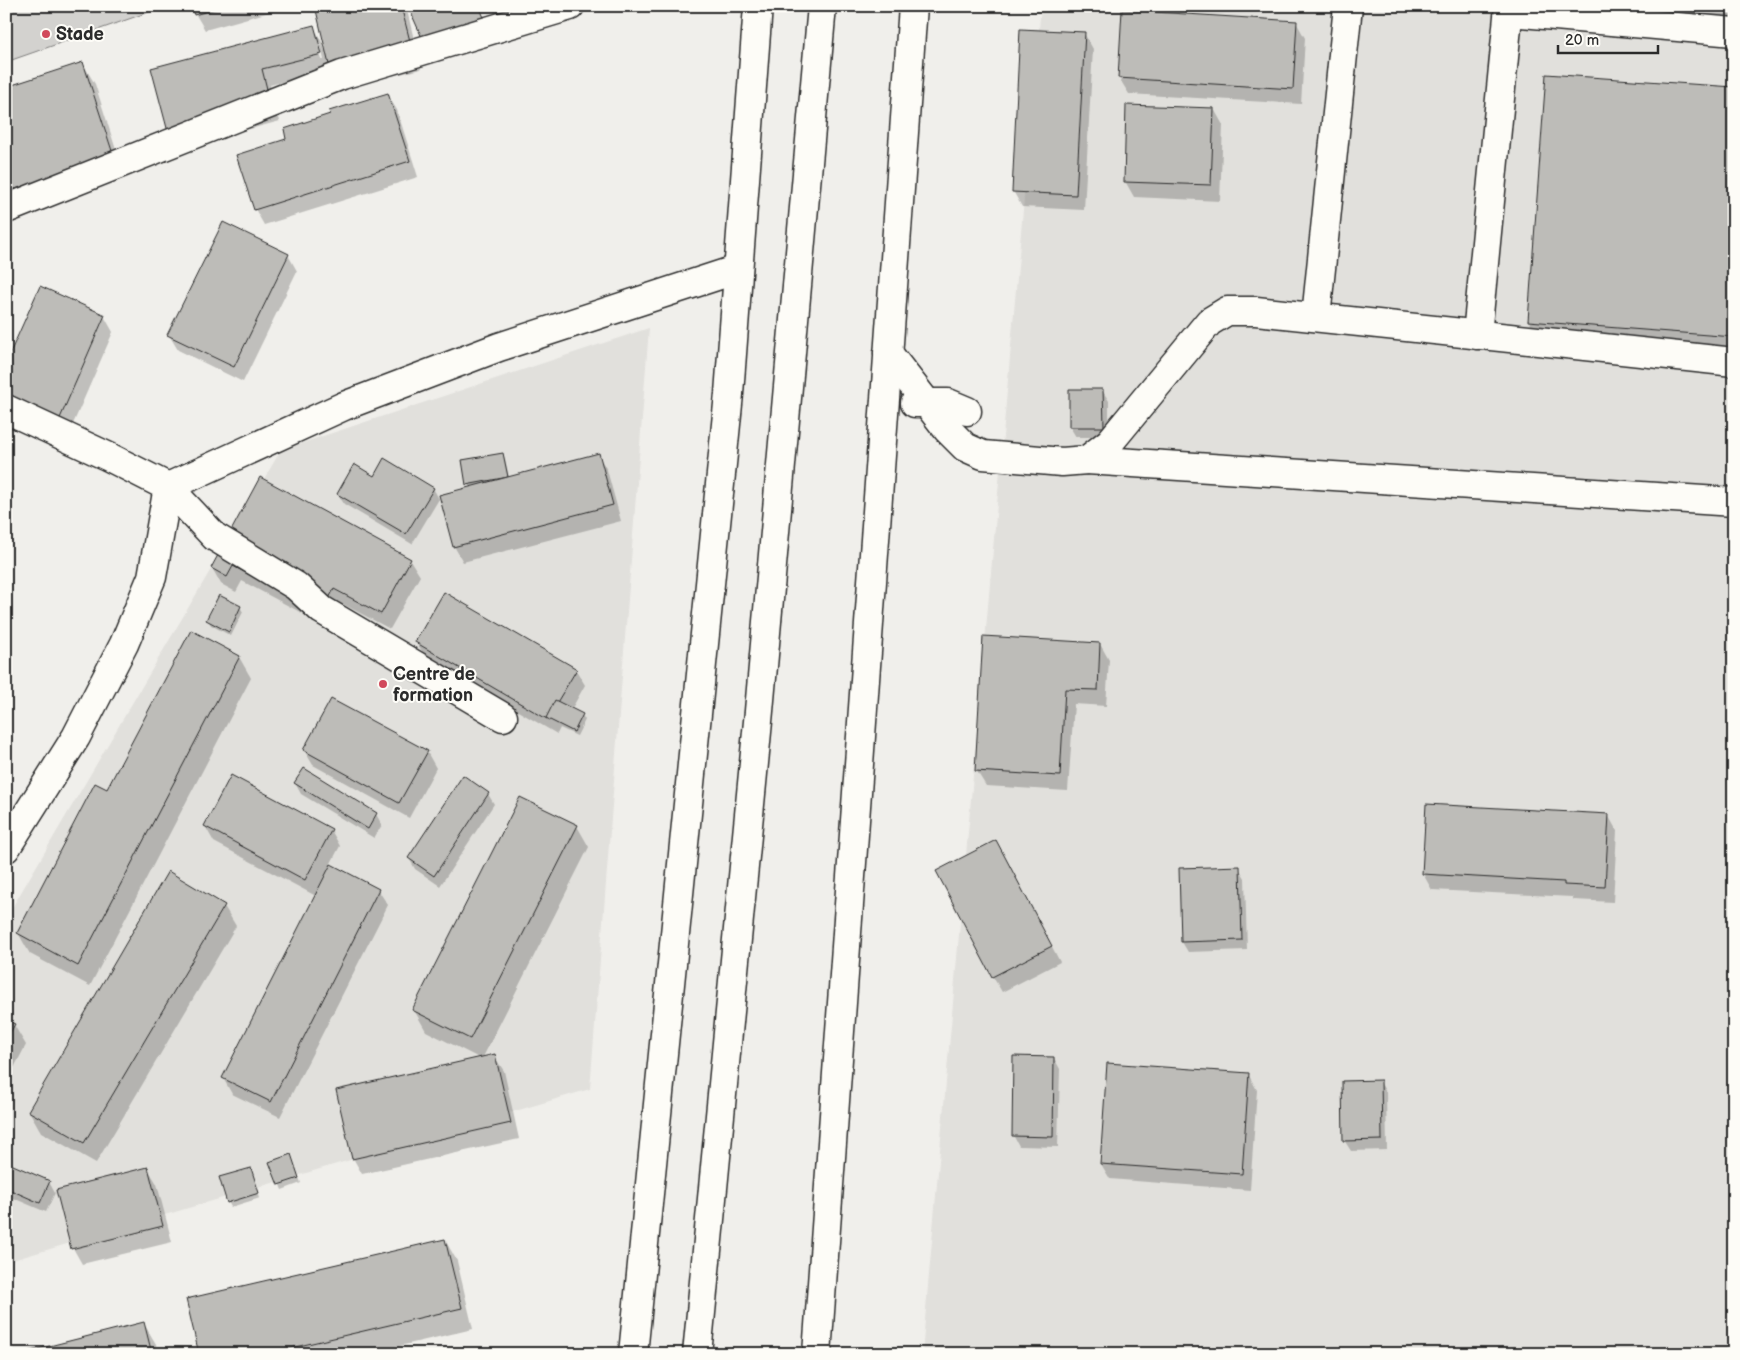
<svg xmlns="http://www.w3.org/2000/svg" width="1740" height="1360" viewBox="0 0 1740 1360" font-family="'Balsamiq Sans',sans-serif">
<style>
.built{fill:#e1e0dc}
.green{fill:#d3d2cf;stroke:#7f7e7d}
.shadow{fill:#0003;fill-rule:evenodd}
.building{fill:#bdbcb8;stroke:#2b2b2b}
.lines{fill:none;stroke-linecap:round;stroke-linejoin:round}
.minor-casing{stroke:#2b2b2b;stroke-width:31}
.highway-casing{stroke:#2b2b2b;stroke-width:31}
.minor{stroke:#fdfcf7;stroke-width:28}
.highway{stroke:#fdfcf7;stroke-width:28}
.poi-dot{fill:#d1495b;stroke:#fdfcf7;stroke-width:2}
.labels{text-anchor:middle;dominant-baseline:central;stroke-width:4;stroke-linejoin:round;paint-order:stroke}
.poi-label{font-size:18px;font-weight:bold;fill:#2b2b2b;stroke:#fdfcf7;text-anchor:start}
</style>
<rect width="100%" height="100%" fill="#f0efeb"/>
<filter id="ink" filterUnits="userSpaceOnUse"><feTurbulence type="fractalNoise" baseFrequency=".02" numOctaves="2"/><feDisplacementMap in="SourceGraphic" scale="10" xChannelSelector="R" yChannelSelector="G"/><feConvolveMatrix kernelMatrix="1 2 1 2 8 2 1 2 1" color-interpolation-filters="sRGB"/></filter>
<g filter="url(#ink)">
<g class="built">
<path d="M1041 6H1734V1354H922Z"/>
<path d="M649 328 590 1089 6 1262V918L281 450Z"/>
</g>
<path class="green" d="M6 6H166L6 62Z"/>
<g class="shadow">
<path d="M193 6H291L205 30 196 15Z"/>
<path d="M317 6H406L421 69 341 88 332 69 270 85 280 121 178 148 169 132 313 26 322 42 325 51 327 50ZM317 42H320L324 60H322Z"/>
<path d="M491 6H525L497 17Z"/>
<path d="M1572 6H1734V18Z"/>
<path d="M1296 22 1305 38 1301 104 1129 94 1119 78Z"/>
<path d="M1084 33 1093 49 1084 210 1022 207 1013 191Z"/>
<path d="M83 64 95 84 125 178 6 216V89Z"/>
<path d="M1734 89V356L1541 342 1529 321Z"/>
<path d="M387 94 397 110 418 177 264 225 255 209 288 139 332 115Z"/>
<path d="M1214 109 1223 125 1220 201 1134 197 1125 181Z"/>
<path d="M288 255 297 271 243 382 178 350 169 335Z"/>
<path d="M104 316 113 332 63 447 6 422Z"/>
<path d="M1102 390 1109 401V437H1076L1070 427Z"/>
<path d="M503 454 505 459 509 478 598 455 607 470 621 521 463 562 454 546 470 488 468 484Z"/>
<path d="M374 478 433 488 439 499 412 544 344 504 338 494Z"/>
<path d="M261 479 410 560 420 576 390 629 343 604 330 628 242 581 236 592 221 584 212 568Z"/>
<path d="M240 607 243 612 231 636 211 625 208 620Z"/>
<path d="M416 642 576 670 585 685 571 710 582 715 585 720 577 736 560 728 557 734 426 657Z"/>
<path d="M1100 644 1109 660 1106 706 1074 704 1068 791 986 786 976 770Z"/>
<path d="M239 657 251 678 90 986 30 954 18 933 108 791Z"/>
<path d="M304 750 427 752 436 768 409 818 313 765Z"/>
<path d="M295 783 376 814 382 825 374 838 301 794Z"/>
<path d="M488 794 494 804 440 886 415 869 409 858Z"/>
<path d="M1608 815 1617 831 1613 902 1574 900 1572 897 1432 890 1423 874Z"/>
<path d="M205 826 331 830 340 846 330 865 378 890 388 905 280 1117 232 1094 223 1078 316 896 214 842Z"/>
<path d="M577 826 589 847 482 1059 494 1056 504 1071 519 1139 362 1174 353 1158 481 1059 426 1031 414 1010Z"/>
<path d="M1005 857 1060 962 1002 992 993 977Z"/>
<path d="M1239 868 1245 878 1247 950 1188 952 1182 942 1180 869Z"/>
<path d="M224 906 236 926 96 1163 41 1132 29 1111Z"/>
<path d="M6 1021 14 1025 26 1045 6 1083Z"/>
<path d="M1054 1058 1060 1069 1058 1147 1019 1146 1013 1135Z"/>
<path d="M1248 1074 1257 1090 1250 1190 1110 1179 1101 1164Z"/>
<path d="M1380 1082 1386 1092 1387 1150 1351 1151 1344 1140Z"/>
<path d="M293 1161 301 1183 282 1190 271 1162Z"/>
<path d="M6 1163 49 1182 55 1193 46 1212 6 1195Z"/>
<path d="M148 1169 157 1184 172 1242 82 1264 73 1248Z"/>
<path d="M250 1169 260 1198 231 1207 228 1202Z"/>
<path d="M445 1240 457 1261 473 1329 365 1354H200Z"/>
<path d="M144 1324 156 1344 158 1354H23Z"/>
</g>
<g class="building">
<path d="M192 6H226L194 15Z"/>
<path d="M315 6H401L413 53 331 73Z"/>
<path d="M408 6H479L486 22 427 49Z"/>
<path d="M1122 10 1297 21 1293 89 1118 78Z"/>
<path d="M314 25 322 54 262 69 271 105 168 132 151 68Z"/>
<path d="M1020 29 1085 32 1076 195 1012 192Z"/>
<path d="M83 62 114 157 6 192V87Z"/>
<path d="M1546 74 1734 87V337L1528 321Z"/>
<path d="M388 93 410 161 254 210 236 155 286 139 284 129 330 114 329 111Z"/>
<path d="M1126 105 1214 108 1211 185 1124 182Z"/>
<path d="M223 222 289 254 234 367 167 335Z"/>
<path d="M40 286 105 315 54 432 6 411V362Z"/>
<path d="M1069 389H1103L1104 427H1069Z"/>
<path d="M503 453 508 477 466 485 462 460Z"/>
<path d="M599 453 613 505 453 547 439 495Z"/>
<path d="M384 458 434 488 406 534 337 494 354 464 374 476Z"/>
<path d="M260 477 411 559 381 614 334 589 321 613 233 566 227 577 211 568Z"/>
<path d="M444 592 577 669 547 719 415 642Z"/>
<path d="M219 595 241 606 229 632 206 620Z"/>
<path d="M191 630 240 656 78 966 17 933 95 783 107 789Z"/>
<path d="M983 636 1100 643 1098 690 1065 689 1060 776 975 771Z"/>
<path d="M331 699 428 751 399 803 303 750Z"/>
<path d="M555 700 583 714 574 732 546 718Z"/>
<path d="M304 768 377 813 368 829 294 783Z"/>
<path d="M231 775 332 829 305 880 204 826Z"/>
<path d="M463 775 489 793 434 876 408 858Z"/>
<path d="M520 797 578 825 470 1039 412 1010Z"/>
<path d="M1426 804 1609 814 1605 887 1564 885V882L1422 874Z"/>
<path d="M996 840 1052 946 992 977 936 871Z"/>
<path d="M331 864 379 889 271 1102 222 1078Z"/>
<path d="M1240 866 1242 940 1181 942 1179 868Z"/>
<path d="M168 871 225 905 84 1143 28 1111Z"/>
<path d="M6 1020 15 1024 6 1040Z"/>
<path d="M495 1054 511 1123 352 1159 336 1090Z"/>
<path d="M1013 1056 1054 1057 1053 1137 1012 1136Z"/>
<path d="M1107 1063 1249 1073 1242 1174 1100 1164Z"/>
<path d="M1381 1080 1382 1140 1343 1141 1342 1081Z"/>
<path d="M291 1154 299 1178 278 1185 269 1162Z"/>
<path d="M6 1162 50 1181 40 1203 6 1188Z"/>
<path d="M148 1167 163 1226 71 1249 56 1190Z"/>
<path d="M251 1168 259 1193 227 1203 219 1177Z"/>
<path d="M445 1239 462 1308 265 1354H199L186 1299Z"/>
<path d="M144 1322 152 1354H18Z"/>
</g>
<g class="lines">
<defs>
<g id="minor">
<path d="M1509 12 1734 32"/>
<path d="M6 209 342 75 570 6"/>
<path d="M1316 317 1348 6"/>
<path d="M1477 335 1509 6"/>
<path d="M888 353 947 429 965 447 983 455 1062 462 1087 460 1110 442 1209 322 1227 311H1256L1734 362"/>
<path d="M915 403H948L967 411"/>
<path d="M6 409 109 457 168 487 152 577 124 644 76 737 6 848"/>
<path d="M1087 460 1734 502"/>
<path d="M503 717 322 610 296 586 215 537 168 487 344 406 499 347 738 269"/>
<path d="M817 1354 913 6"/>
</g>
<g id="highway">
<path d="M633 1354 729 394 758 6"/>
<path d="M697 1354 759 711 822 6"/>
</g>
</defs>
<use href="#minor" class="minor-casing"/>
<use href="#highway" class="highway-casing"/>
<use href="#minor" class="minor"/>
<use href="#highway" class="highway"/>
</g>
</g>
<g class="poi-dot">
<circle cx="46" cy="34" r="5"/>
<circle cx="383" cy="684" r="5"/>
</g>
<g class="labels">
<g class="poi-label">
<text x="56" y="34">Stade</text>
<text x="393" y="674">Centre de<tspan x="393" dy="21">formation</tspan></text>
</g>
</g>
<rect width="1740" height="1360" fill="none" stroke="#fdfcf7" stroke-width="25"/>
<rect x="12" y="12" width="1715" height="1335" fill="none" stroke="#2b2b2b" stroke-width="2" filter="url(#ink)"/>
<path d="M1558 45v8h100v-8" fill="none" stroke="#2b2b2b" stroke-width="2.5"/>
<text x="1565" y="45" font-size="15" fill="#2b2b2b" stroke="#fdfcf7" stroke-width="4" paint-order="stroke">20 m</text>
</svg>
